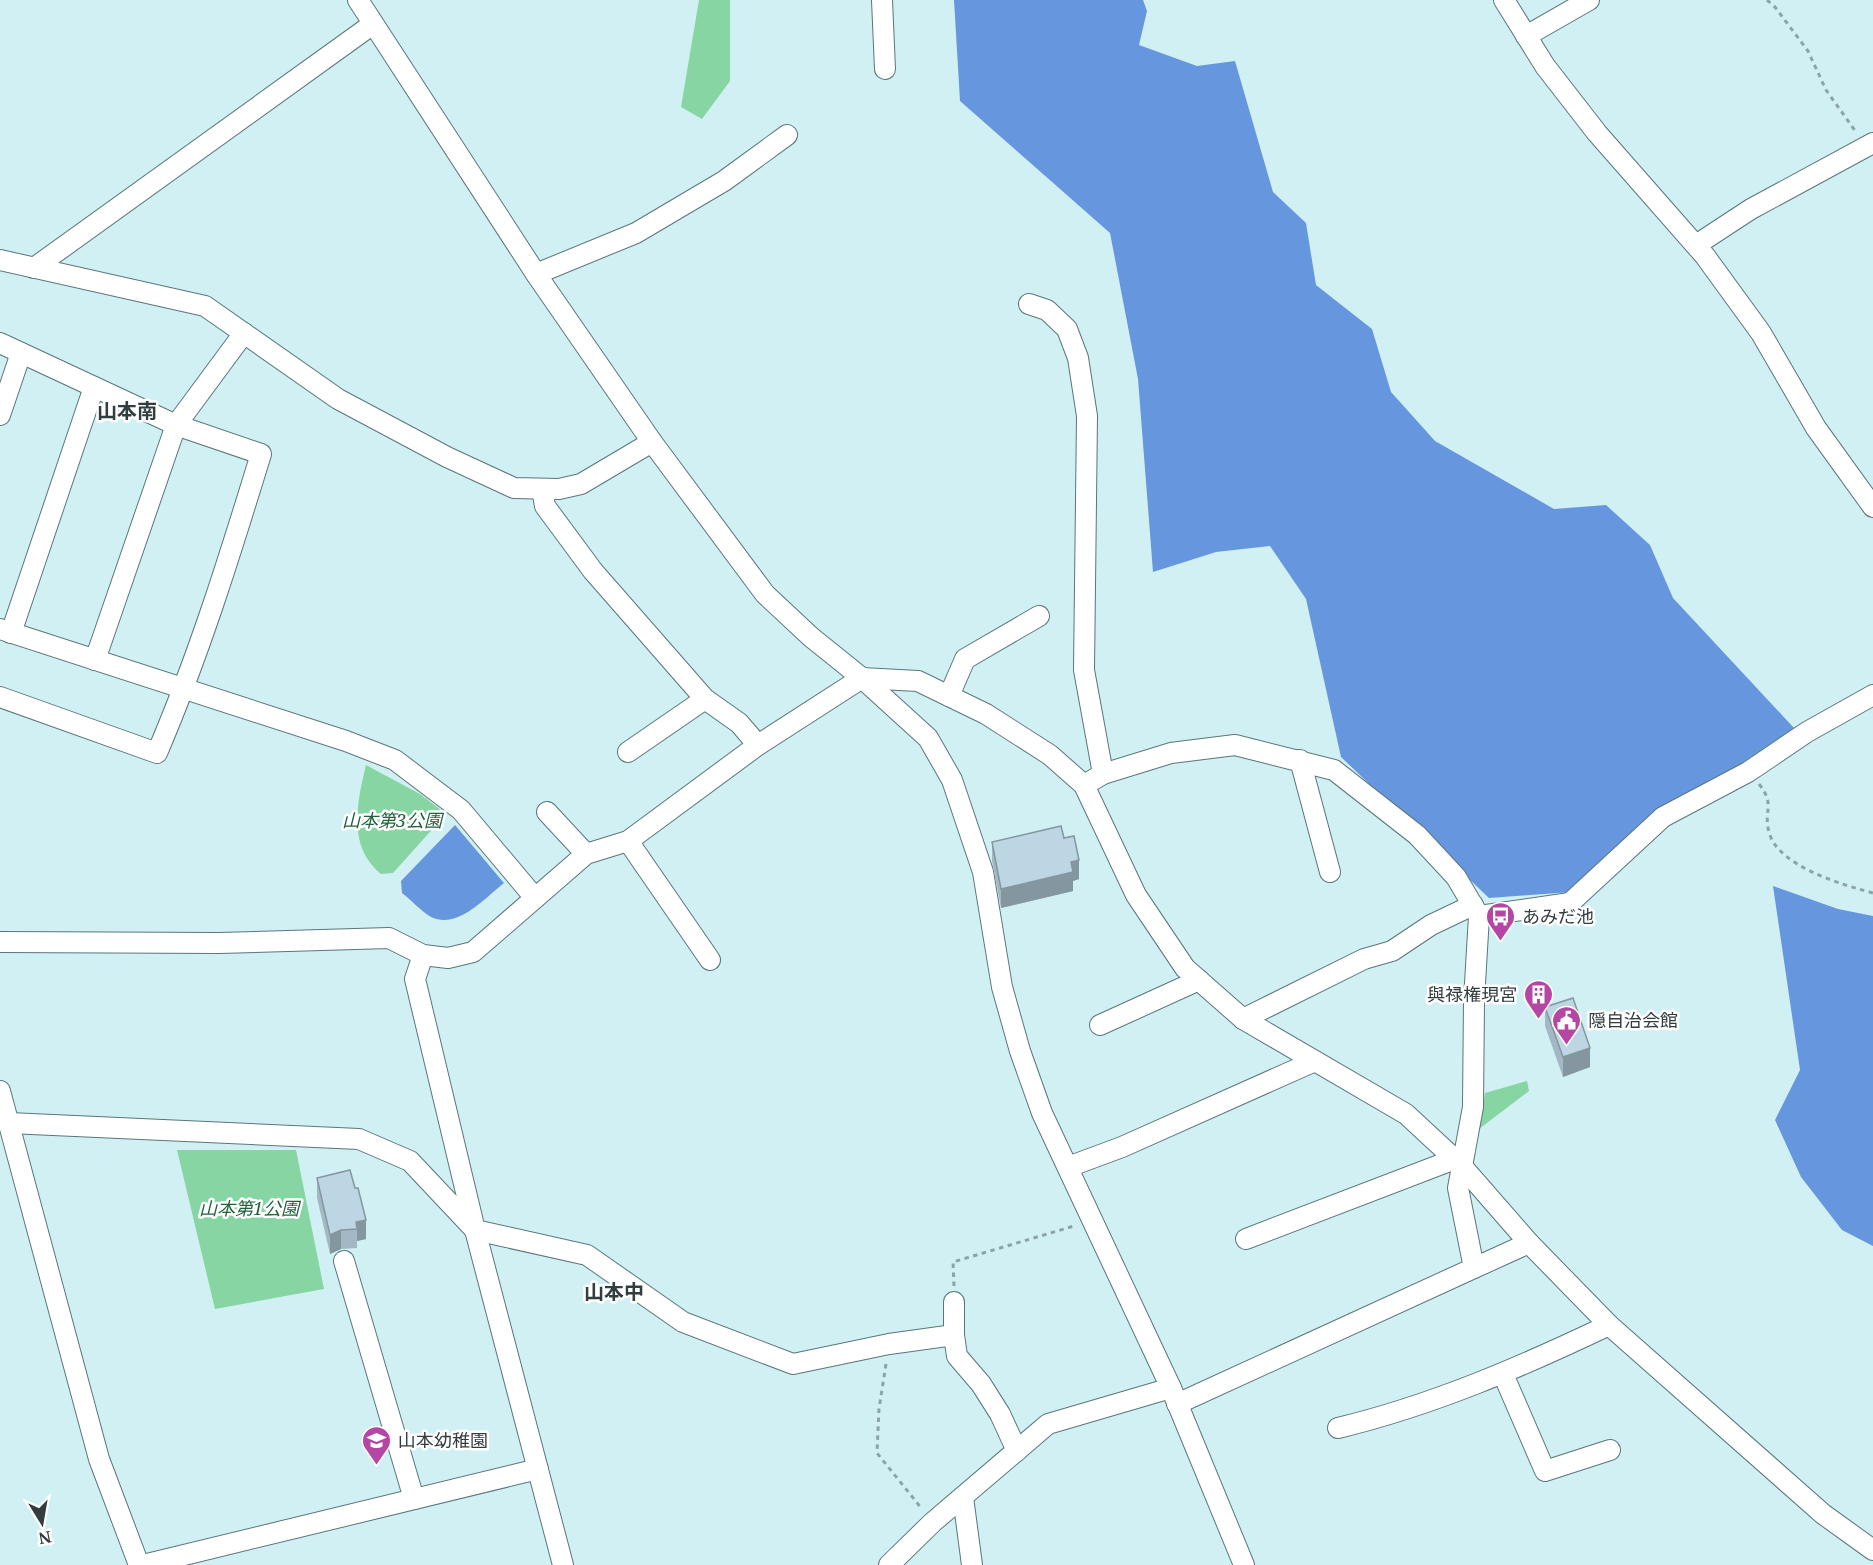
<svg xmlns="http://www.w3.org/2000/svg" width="1873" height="1565" viewBox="0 0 1873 1565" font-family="'Noto Serif','Noto Sans JP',serif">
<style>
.green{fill:#86d5a2}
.water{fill:#6697de}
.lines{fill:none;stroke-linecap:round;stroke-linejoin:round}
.minor-casing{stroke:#5a767a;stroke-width:22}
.path{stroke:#8da4a7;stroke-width:3;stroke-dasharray:4.5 4.5;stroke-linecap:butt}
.minor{stroke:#fff;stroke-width:20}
.wall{fill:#a3b8c4}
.shaded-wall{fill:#8496a0}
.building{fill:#bdd6e4;stroke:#8496a0;stroke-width:1.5}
.labels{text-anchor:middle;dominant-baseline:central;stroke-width:5;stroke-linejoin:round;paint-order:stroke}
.park-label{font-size:18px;font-style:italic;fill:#22633e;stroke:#fff}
.poi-label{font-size:18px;fill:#313d3f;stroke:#fff;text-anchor:start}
.neighbourhood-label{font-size:20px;font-weight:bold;fill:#313d3f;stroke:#fff}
</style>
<rect width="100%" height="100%" fill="#d1f0f4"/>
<g class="green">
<path d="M699 0H730V81L702 119 681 107Z"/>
<path d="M366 765 420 794 446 814 393 873 381 874C347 847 357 802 366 765Z"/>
<path d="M1527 1081 1529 1091 1479 1129 1485 1093Z"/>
<path d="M177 1150H296L324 1289 215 1309Z"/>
</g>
<g class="water">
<path d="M954 0H1143L1147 11 1139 45 1197 66 1235 61 1273 192 1306 223 1316 285 1372 329 1391 392 1435 441 1554 509 1606 505 1650 545 1673 598 1794 728 1723 776 1572 892 1489 898 1341 757 1306 599 1270 546 1216 552 1153 572 1138 379 1110 233 960 101Z"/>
<path d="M455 825 504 883C485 898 457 930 431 917 421 911 411 900 402 893L401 881Z"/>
<path d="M1773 886 1838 909 1873 916V1246L1842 1230 1801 1177 1775 1120 1800 1070Z"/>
</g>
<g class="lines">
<defs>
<g id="minor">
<path d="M358 0 536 274 652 442 765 594 811 637 862 678 928 738 952 780 983 872 1002 987 1020 1051 1042 1113 1171 1388 1244 1565"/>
<path d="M882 0 885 69"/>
<path d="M1504 0 1545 66 1597 133 1705 256 1761 333 1816 428 1873 507"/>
<path d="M1526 36 1589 0"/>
<path d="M1696 245 1751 209 1873 143"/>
<path d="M0 260 205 306 338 399 447 457 514 488 559 489 581 484 652 442"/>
<path d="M34 268 373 24"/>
<path d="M536 274 636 233 724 181 787 135"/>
<path d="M1029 304 1047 310 1067 329 1078 358 1087 416 1084 670 1103 774"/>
<path d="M0 343 176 425 261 454C230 555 199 655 157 753L0 697"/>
<path d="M0 415 21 353"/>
<path d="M542 489 545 506 593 571 705 699 739 723 758 745"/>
<path d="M0 629 346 741 395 760 461 810 535 898"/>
<path d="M11 633 94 387"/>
<path d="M95 660 176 425 244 333"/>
<path d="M949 696 965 659 1039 616"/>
<path d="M628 752 705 699"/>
<path d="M1300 760 1330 872"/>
<path d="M1091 781 1103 774 1171 753 1235 745 1334 770 1417 835 1456 877 1479 916"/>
<path d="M547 812 586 854"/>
<path d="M628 841 710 960"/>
<path d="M0 942 219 943 389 938 423 955 448 958 473 952 586 854 628 841 758 745 862 678 918 681 986 714 1050 755 1084 785 1136 895 1185 968 1243 1019 1406 1114 1461 1165 1529 1243 1609 1325 1823 1514 1873 1550"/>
<path d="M423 955 415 979 475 1230 563 1565"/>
<path d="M1243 1019 1364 959 1392 951 1431 925 1473 905"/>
<path d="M1100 1025 1199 980"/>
<path d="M0 1091 99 1459 139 1565"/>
<path d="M9 1123 359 1139 410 1161 475 1230 587 1255 683 1322 793 1364 889 1344 954 1335"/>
<path d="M1068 1167 1122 1147 1315 1061"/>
<path d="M1246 1239 1455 1159"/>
<path d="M344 1261 414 1499"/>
<path d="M1474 1268 1529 1243"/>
<path d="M954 1302V1335L957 1356 981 1384 1000 1414 1017 1451"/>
<path d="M1503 1374 1545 1471 1610 1450"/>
<path d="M1177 1404 1474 1268 1458 1188 1473 1107 1474 1000 1479 916 1570 903 1663 817 1748 772 1807 732 1873 695"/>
<path d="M1338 1428C1433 1405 1521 1367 1609 1325"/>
<path d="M963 1497 972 1565"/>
<path d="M143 1565 538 1469"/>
<path d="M889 1565 933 1522 1048 1424 1171 1388"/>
</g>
</defs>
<use href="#minor" class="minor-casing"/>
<g class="path">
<path d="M1767 0 1775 7 1808 51 1826 90 1856 132"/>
<path d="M1759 784C1776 805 1763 811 1769 832 1777 866 1843 885 1873 893"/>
<path d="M954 1286 953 1262 1074 1226"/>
<path d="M886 1364 879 1409 877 1453 922 1509"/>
</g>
<use href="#minor" class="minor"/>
</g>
<g class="wall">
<path d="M1064 838 1079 879 1073 881V891L1001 908 992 861V842Z"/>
<path d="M1545 1007 1590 1067 1563 1077 1545 1026Z"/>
<path d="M317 1178 366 1239 357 1241V1248L341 1249 330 1254 317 1198Z"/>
</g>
<g class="shaded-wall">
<path d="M1079 860V879L1073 881V891L1001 908V889L1071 862Z"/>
<path d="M1590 1048V1067L1563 1077V1057Z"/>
<path d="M366 1220V1239L357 1241V1229L356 1222Z"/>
<path d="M341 1230V1249L330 1254V1235Z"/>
</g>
<g class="building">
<path d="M1061 826 1064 838 1074 836 1079 860 1071 862 1073 872 1001 889 992 842Z"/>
<path d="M1573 998 1590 1048 1563 1057 1545 1007Z"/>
<path d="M350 1170 355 1188H358L366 1220 356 1222 357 1229 341 1230 330 1235 317 1178Z"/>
</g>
<defs>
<symbol id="bus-pin" viewBox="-11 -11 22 30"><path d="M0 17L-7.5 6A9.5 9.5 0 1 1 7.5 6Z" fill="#b546a3" stroke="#fff"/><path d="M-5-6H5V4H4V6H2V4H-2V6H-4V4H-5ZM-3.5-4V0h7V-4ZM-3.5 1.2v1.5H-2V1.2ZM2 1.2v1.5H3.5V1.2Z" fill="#fff"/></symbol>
<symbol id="building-pin" viewBox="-11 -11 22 30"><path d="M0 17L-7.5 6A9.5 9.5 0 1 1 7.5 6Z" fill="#b546a3" stroke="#fff"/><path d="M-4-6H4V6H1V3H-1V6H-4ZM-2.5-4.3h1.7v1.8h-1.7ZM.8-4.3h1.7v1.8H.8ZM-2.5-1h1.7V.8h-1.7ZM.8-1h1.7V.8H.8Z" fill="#fff"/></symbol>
<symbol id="civic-pin" viewBox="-11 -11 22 30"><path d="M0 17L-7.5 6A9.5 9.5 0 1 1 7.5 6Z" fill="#b546a3" stroke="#fff"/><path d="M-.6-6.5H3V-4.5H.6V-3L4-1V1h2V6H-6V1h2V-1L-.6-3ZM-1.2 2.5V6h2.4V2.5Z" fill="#fff"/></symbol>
<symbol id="school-pin" viewBox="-11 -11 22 30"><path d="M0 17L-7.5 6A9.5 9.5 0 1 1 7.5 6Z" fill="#b546a3" stroke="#fff"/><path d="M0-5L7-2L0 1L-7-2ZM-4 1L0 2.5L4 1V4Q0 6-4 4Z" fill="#fff"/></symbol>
</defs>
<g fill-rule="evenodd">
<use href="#bus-pin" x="1484" y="900" width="33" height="45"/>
<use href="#building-pin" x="1522" y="978" width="33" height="45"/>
<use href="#civic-pin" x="1550" y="1004" width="33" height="45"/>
<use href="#school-pin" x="360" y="1424" width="33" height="45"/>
</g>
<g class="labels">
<g class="park-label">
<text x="392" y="820">山本第3公園</text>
<text x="249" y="1208">山本第1公園</text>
</g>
<g class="poi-label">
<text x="1522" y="916">あみだ池</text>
<text x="1517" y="994" text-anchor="end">與禄権現宮</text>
<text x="1588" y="1020">隠自治会館</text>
<text x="398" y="1440">山本幼稚園</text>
</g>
<g class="neighbourhood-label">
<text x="127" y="410">山本南</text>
<text x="614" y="1291">山本中</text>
</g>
</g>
<g transform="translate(42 1523) rotate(169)" stroke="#ffffff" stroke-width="4.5" paint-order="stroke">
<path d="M0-4.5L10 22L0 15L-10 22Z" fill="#313d3f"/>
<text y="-9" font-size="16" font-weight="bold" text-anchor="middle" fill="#313d3f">N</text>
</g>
</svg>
